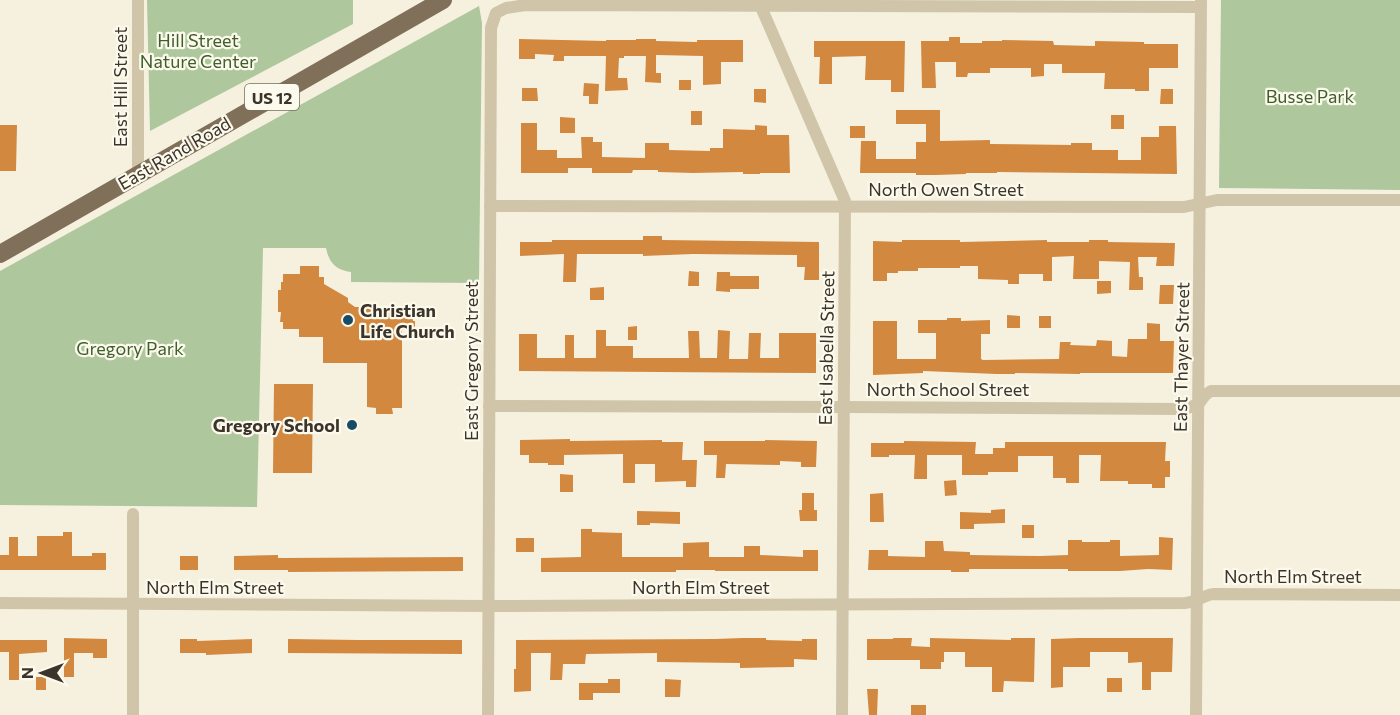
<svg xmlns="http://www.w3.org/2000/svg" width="1400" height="715" viewBox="0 0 1400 715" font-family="Commissioner,sans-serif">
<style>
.green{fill:#aec79d}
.building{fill:#d38840}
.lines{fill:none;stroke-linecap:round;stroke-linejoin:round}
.street{stroke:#d0c5a9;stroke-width:12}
.primary{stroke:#807059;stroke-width:18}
.poi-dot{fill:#194c64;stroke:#fcf9ed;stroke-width:2}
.labels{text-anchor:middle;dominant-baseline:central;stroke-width:4.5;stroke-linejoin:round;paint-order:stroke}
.shield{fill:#fcf9ed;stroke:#766f64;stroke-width:1.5}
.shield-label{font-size:16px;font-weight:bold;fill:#3c342a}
.park-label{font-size:18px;fill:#3e5e2a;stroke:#fcf9ed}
.street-label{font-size:18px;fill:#3c342a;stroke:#fcf9ed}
.poi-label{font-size:18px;font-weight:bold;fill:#3c342a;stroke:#fcf9ed;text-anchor:start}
</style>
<rect width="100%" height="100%" fill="#f6f1df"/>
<g class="green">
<path d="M147 0H353V24L150 131Z"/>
<path d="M1221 0H1400V190L1219 188Z"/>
<path d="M479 6 482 23 479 283 351 282V272C336 270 329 263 326 248H263L257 507 0 505V271Z"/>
</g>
<g class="building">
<path d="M949 37H960V43H982V41H1002V40L1053 41 1054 45 1095 46V41L1144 42V44H1178V68H1149V91H1135V89H1104L1105 73H1062V64H1044V76L1031 77V68H990V73H968L967 77H956V62H935L936 88H922L921 41H949Z"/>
<path d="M519 39 606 41V40H636V39H656V41L697 42V40H743V62H721V84L703 85V56L656 55V73H661V83L645 82 646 56H624V58H619L618 78H627L628 90 605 91 606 56H564V61H553L554 55 535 54V59H519Z"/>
<path d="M814 41H905L904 92H891V80H865L866 56 832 57V84H819L820 57H814Z"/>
<rect x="679" y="80" width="12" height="10"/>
<path d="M584 83 599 84 598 104H589V96H583Z"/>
<path d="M522 88H537L538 101H522Z"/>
<path d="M754 89H766V103L754 102Z"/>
<path d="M1161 89H1173V104H1160Z"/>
<path d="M896 110H940V141L990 140V144L1071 145V143H1092V150H1118V160H1141V137H1159V126H1176L1177 174 997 172V173H966V174L936 175H916V173H860L861 141H876V159H916V142H926V124H896Z"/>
<rect x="691" y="111" width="11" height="14"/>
<rect x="1111" y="115" width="13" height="14"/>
<path d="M560 117 575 118V133H560Z"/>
<path d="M521 123H537V150H557V158H582L581 137H593V142H602V157L645 158V143H669V150L710 151V148H723V129L755 130V125L767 126V135H789L790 173H760V174H743V172L693 173 658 172V170H633L632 173H592V168H568V173H521Z"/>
<path d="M0 125H17L16 171H0Z"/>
<rect x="850" y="126" width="15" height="12"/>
<path d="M643 236H662V240L819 242V280H804L805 267H797V255L693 254 643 256V254H577L576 282H563L564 254 520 256V242H552V240H643Z"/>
<path d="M902 240H960V242L1047 240V242H1089V240H1108V242L1175 243 1174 266H1156L1157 257H1138L1139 277H1143V290H1129L1130 262 1099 261V279H1073L1074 256 1052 257V281H1043V274H1019V284H1008V280L978 279V266H960V268H918V271H898V273H887V281H873V241L902 242Z"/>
<path d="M300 266H319V277H324V284L348 298V302L355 307H407V313H413V321H415V330H402V408H392L393 414H376V408L367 407V363H323V337H299V329H283V322H280L281 312H278V290H281V282H283V274H300Z"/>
<path d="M689 271 699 272V286H688Z"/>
<path d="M717 272H730V276H759V289H730V292L716 291Z"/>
<path d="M1097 281H1111V293L1097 294Z"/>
<path d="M1160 285H1174L1173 304H1159Z"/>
<path d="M604 287V300H590V288Z"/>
<path d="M1007 315 1020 316V328H1007Z"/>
<rect x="1039" y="316" width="12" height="12"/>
<path d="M947 318H961V321L990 320V334H981V359L983 360 1059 359 1060 342H1071L1070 345 1096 346 1097 340 1112 341V356L1127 357 1128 339H1147V323L1160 324V341H1174L1173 373H1080V374L1015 373V374H997L923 371V373L873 375V321H897V359H936V333H918V320H947Z"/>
<path d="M637 326V340H628V327Z"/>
<path d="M596 330H606V346H633V358H689L688 331H699L700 358H717L718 330 730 331 729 359H748L749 333H761L760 358H779V333H816V373L519 371V334H537V358H565V335H574V358H596Z"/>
<path d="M274 384H313L312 473H273Z"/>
<path d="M570 439V441L662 440V442H683L682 460H697L696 487H686V481L655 482V464H635V483H623V454L564 455V465H548V463H529V455H520V440Z"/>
<path d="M765 440 817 441 816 467H801V462L780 461V465L726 464 725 478H716L717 455H704V441H765Z"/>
<path d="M904 441 976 442 975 454H993V448H1005V442H1166L1165 461H1170V477H1165V488H1152V484H1128V481H1100L1101 455H1079V483H1066V478H1053V456H1018V472H988V475H962V455H927V479H914L915 455H889V457H871V443H904Z"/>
<path d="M560 474 573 475V492H560Z"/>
<path d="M956 480 957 495 945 496 944 481Z"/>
<path d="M802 493H814V510H817V521H800L799 510H802Z"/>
<path d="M883 493 884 522H870V494Z"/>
<path d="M1005 509V523L974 524V529H960V512L991 513V510Z"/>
<path d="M637 511 680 512V524L650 523V525H637Z"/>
<rect x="1022" y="525" width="12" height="13"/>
<path d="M581 529H592V532L622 533V557H683V543L709 542V557H744V546H760V555L803 557V550H818V571H715V570H676V572H541V558L581 557Z"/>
<path d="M63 532H72V556H92V553H106V570H0V555H9V537H18V556H37V536H63Z"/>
<path d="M1159 537 1173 538 1172 570 1148 569 1120 571H1068V569H969V572H951V570H868L869 550H888V556L925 557V541H943L944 551 970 552V555L1041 556 1068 555V540H1082V542H1110V540H1120V556L1159 555Z"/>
<rect x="516" y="538" width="18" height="14"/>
<path d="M278 555V558L463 557V571L288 572V570H234V556Z"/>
<rect x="180" y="556" width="18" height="14"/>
<path d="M64 638 107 639V658H93V653H74V677H64Z"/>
<path d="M742 638H766V640L802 641V639H817V660L794 659V667L740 668V663L657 662V653L586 654 585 664H563L562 680H550L551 653H531V691L514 692V669H516V640L715 639Z"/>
<path d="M893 638H912L911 646 930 647V638L1011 640V638H1035L1034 682 1004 681 1003 692H992V667H965V652H944V662H941V669H920V660H867V639H893Z"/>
<path d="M1078 638H1173L1172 672H1151V690H1142V662L1128 663V652H1090V667H1063V687L1051 688V639Z"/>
<path d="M180 639H197V641L252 639V653L206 655V653H180Z"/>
<path d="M288 639 359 640H462V654L288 653Z"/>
<path d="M0 640H47V652L19 654V680H9V652H0Z"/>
<rect x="36" y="677" width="10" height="13"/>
<rect x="1107" y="678" width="15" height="14"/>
<path d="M608 679H620V693H593V700H579V683H608Z"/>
<path d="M665 679 681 680 680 697H665Z"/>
<path d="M867 689H878L877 715H869Z"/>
<rect x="911" y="705" width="15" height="10"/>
</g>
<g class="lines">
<g class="street">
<path d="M138 0V174"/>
<path d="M758 0 845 201 842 715"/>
<path d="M490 206 1184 207 1217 200H1400"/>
<path d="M489 406 843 407 1181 409C1188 408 1195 407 1200 402 1204 397 1205 394 1211 391H1400"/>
<path d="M0 603 488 606 1185 603C1198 602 1203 595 1214 594L1400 595"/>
<path d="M133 715V514"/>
<path d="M488 715 491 28 496 13 506 8 526 5 1201 7"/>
<path d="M1196 715 1201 0"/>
</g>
<path class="primary" d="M0 254 443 0"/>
</g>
<g class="poi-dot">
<circle cx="348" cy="320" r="6"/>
<circle cx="352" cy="425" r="6"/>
</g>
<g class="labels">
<rect class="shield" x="245" y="84" width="54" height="26" rx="4.5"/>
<g class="shield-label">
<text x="272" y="97">US 12</text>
</g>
<g class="park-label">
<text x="198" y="40">Hill Street<tspan x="198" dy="21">Nature Center</tspan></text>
<text x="1310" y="96">Busse Park</text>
<text x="130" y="348">Gregory Park</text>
</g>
<g class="street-label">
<text transform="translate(120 87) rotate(-90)">East Hill Street</text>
<text transform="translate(174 153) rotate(-30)">East Rand Road</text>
<text x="946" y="189">North Owen Street</text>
<text transform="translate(826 348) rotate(-89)">East Isabella Street</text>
<text transform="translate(1181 357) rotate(-89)">East Thayer Street</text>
<text transform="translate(471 361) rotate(-90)">East Gregory Street</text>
<text x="948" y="389">North School Street</text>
<text x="1293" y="576">North Elm Street</text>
<text x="215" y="587">North Elm Street</text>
<text x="701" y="587">North Elm Street</text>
</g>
<g class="poi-label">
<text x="360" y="310">Christian<tspan x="360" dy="21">Life Church</tspan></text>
<text x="340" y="425" text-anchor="end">Gregory School</text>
</g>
</g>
<g transform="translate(42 673) rotate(270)" stroke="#fcf9ed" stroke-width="4.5" paint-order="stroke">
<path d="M0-4.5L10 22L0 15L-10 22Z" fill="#3c342a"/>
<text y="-9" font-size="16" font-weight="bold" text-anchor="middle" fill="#3c342a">N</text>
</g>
</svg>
